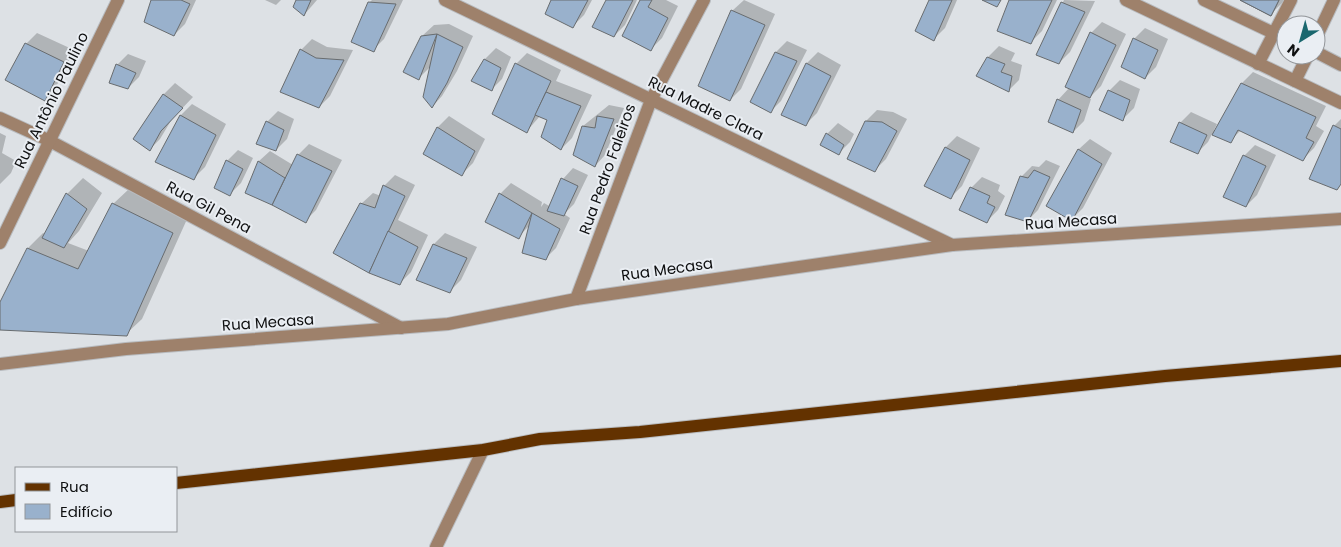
<svg xmlns="http://www.w3.org/2000/svg" width="1341" height="547" viewBox="0 0 1341 547" font-family="Poppins,sans-serif">
<style>
.shadow{fill:#0003}
.building{fill:#99b1cc;stroke:#686c6f}
.lines{fill:none;stroke-linecap:round;stroke-linejoin:round}
.service-casing{stroke:#b8bbbf;stroke-width:14}
.minor-casing{stroke:#b8bbbf;stroke-width:14}
.primary-casing{stroke:#b8bbbf;stroke-width:14}
.service{stroke:#9e816b;stroke-width:12}
.minor{stroke:#9e816b;stroke-width:12}
.primary{stroke:#633200;stroke-width:12}
.labels{text-anchor:middle;dominant-baseline:central;stroke-width:4;stroke-linejoin:round;paint-order:stroke}
.street-label{font-size:15px;fill:#0f1011;stroke:#eaeef3}
</style>
<rect width="100%" height="100%" fill="#dde1e5"/>
<g class="shadow">
<path d="M153 0H196L185 24 174 35Z"/>
<path d="M265 0H281L276 5Z"/>
<path d="M297 0H317L304 15Z"/>
<path d="M372 0H403L384 39 373 50 369 3Z"/>
<path d="M552 0H592L584 15 573 26Z"/>
<path d="M608 0H637L625 25 614 36Z"/>
<path d="M641 0H666L678 6 662 38 651 49Z"/>
<path d="M744 0 775 14 741 89 730 100 700 86 732 11Z"/>
<path d="M930 0H957L945 28 934 39Z"/>
<path d="M1011 0H1057L1042 31 1031 42Z"/>
<path d="M1064 0 1095 1 1070 52 1059 63 1038 54Z"/>
<path d="M1242 0H1285L1271 14Z"/>
<path d="M1102 22 1126 34 1101 86 1089 98 1091 99 1084 121 1073 132 1058 100 1070 87 1091 33Z"/>
<path d="M449 24 473 36 457 71 442 96 432 107 431 66 419 78 422 36 434 25Z"/>
<path d="M1145 28 1168 39 1156 67 1145 78 1134 39Z"/>
<path d="M37 33 74 50 55 89 44 100 26 44Z"/>
<path d="M312 39 327 47 353 50 330 96 319 107 301 50Z"/>
<path d="M787 41 807 50 781 101 770 112 752 101 776 52Z"/>
<path d="M999 46 1015 53 1011 61 1022 65 1019 80 1008 91 988 57Z"/>
<path d="M496 48 511 57 502 79 491 90 485 59Z"/>
<path d="M818 52 841 65 817 113 806 124 783 114 807 63Z"/>
<path d="M527 53 561 70 556 81 592 95 572 138 561 149 548 119 540 116 527 131 516 64Z"/>
<path d="M128 54 146 61 139 77 128 88 117 65Z"/>
<path d="M1253 72 1326 106 1316 126 1324 131 1314 148 1303 159 1241 130 1230 141 1212 134 1208 142 1197 153 1180 123 1191 112 1217 124 1214 130 1216 131 1242 83Z"/>
<path d="M1120 80 1140 89 1134 108 1123 119 1109 91Z"/>
<path d="M175 83 193 97 172 119 160 139 149 150 134 138 164 94Z"/>
<path d="M192 104 226 124 205 167 194 178 157 162 181 115Z"/>
<path d="M609 105 624 108 605 155 595 166 583 126Z"/>
<path d="M877 110 893 112 907 119 886 159 875 170 866 121Z"/>
<path d="M278 111 294 119 287 139 276 150 267 122Z"/>
<path d="M449 116 485 139 473 163 462 174 425 153 438 127Z"/>
<path d="M1341 119V184L1334 126Z"/>
<path d="M838 123 854 134 850 142 839 153 827 134Z"/>
<path d="M0 133 6 136 2 153 16 161 11 173 0 184Z"/>
<path d="M957 136 980 148 962 186 951 197 926 185 946 147Z"/>
<path d="M1090 139 1112 153 1083 208 1072 219 1048 206 1079 149Z"/>
<path d="M309 144 342 160 316 210 305 221 246 192 259 161 270 151 293 165 298 155Z"/>
<path d="M1255 145 1276 155 1257 195 1246 206 1244 156Z"/>
<path d="M238 150 253 158 241 183 230 194 227 161Z"/>
<path d="M1046 160 1060 166 1038 210 1027 221 1021 177 1032 166 1039 167Z"/>
<path d="M573 168 588 175 574 204 564 214 570 218 556 248 545 259 530 225 518 237 500 194 511 183 542 202 541 207 544 203 551 207 563 179Z"/>
<path d="M395 175 415 185 398 220 428 235 411 272 400 283 361 204 373 193 381 196 384 186Z"/>
<path d="M982 177 1000 185 998 191 1005 196 998 210 987 221 971 188Z"/>
<path d="M83 178 102 193 79 231 68 243 89 251 113 204 129 189 188 217 142 319 126 334 0 328V305L28 248 43 233 46 234 67 194Z"/>
<path d="M445 233 477 247 461 280 450 291 418 279 434 244Z"/>
</g>
<g class="building">
<path d="M151 0H181L190 4 174 36 144 22Z"/>
<path d="M296 0H311L304 16 293 7Z"/>
<path d="M551 0H588L573 28 545 14Z"/>
<path d="M606 0H633L614 37 592 27Z"/>
<path d="M640 0H652L648 7 668 18 651 51 622 36Z"/>
<path d="M929 0H952L934 41 915 31Z"/>
<path d="M982 0H1001L997 7Z"/>
<path d="M1009 0H1052L1031 44 997 31Z"/>
<path d="M1240 0H1279L1271 16Z"/>
<path d="M1240 0H1279L1271 16Z"/>
<path d="M368 2 396 4 374 52 351 42Z"/>
<path d="M1061 2 1085 12 1059 64 1036 55Z"/>
<path d="M731 10 765 25 730 101 698 86Z"/>
<path d="M1090 32 1116 45 1090 98 1065 87Z"/>
<path d="M437 34 463 47 447 83 432 108 423 97Z"/>
<path d="M437 34 419 80 403 72 421 36Z"/>
<path d="M1133 38 1158 50 1145 79 1121 67Z"/>
<path d="M25 43 64 62 45 101 5 80Z"/>
<path d="M300 49 316 58 344 60 319 108 280 92Z"/>
<path d="M775 52 797 61 771 113 750 102Z"/>
<path d="M987 57 1005 64 1001 72 1012 76 1009 92 976 76Z"/>
<path d="M484 59 501 68 492 91 471 81Z"/>
<path d="M515 63 551 81 527 133 492 114Z"/>
<path d="M806 63 831 76 806 126 781 115Z"/>
<path d="M116 64 136 73 128 89 109 83Z"/>
<path d="M1241 83 1316 117 1306 138 1314 142 1303 161 1238 130 1231 143 1212 135Z"/>
<path d="M1108 90 1130 100 1123 121 1099 110Z"/>
<path d="M546 92 581 106 561 150 541 137 547 120 535 115Z"/>
<path d="M163 94 183 108 161 131 150 151 133 139Z"/>
<path d="M1057 99 1081 110 1073 133 1048 122Z"/>
<path d="M180 115 216 135 194 180 155 162Z"/>
<path d="M597 116 614 119 595 167 573 155 582 126 595 128Z"/>
<path d="M266 121 284 130 276 151 256 144Z"/>
<path d="M865 121 882 122 897 131 875 172 847 159Z"/>
<path d="M1179 122 1207 135 1198 154 1170 142Z"/>
<path d="M1333 125 1341 129V184L1337 190 1309 179Z"/>
<path d="M437 127 475 151 462 176 423 154Z"/>
<path d="M826 133 844 145 839 155 820 145Z"/>
<path d="M945 147 970 160 951 199 924 186Z"/>
<path d="M1078 149 1102 164 1072 221 1046 206Z"/>
<path d="M297 154 332 171 306 223 272 205Z"/>
<path d="M1243 155 1266 166 1246 207 1223 197Z"/>
<path d="M226 160 243 169 230 196 214 188Z"/>
<path d="M258 161 285 178 272 205 245 193Z"/>
<path d="M1034 170 1050 177 1028 222 1005 215 1020 176 1028 178Z"/>
<path d="M561 178 578 186 564 216 547 211Z"/>
<path d="M383 185 405 196 369 273 333 253 360 203 375 208Z"/>
<path d="M970 187 990 196 987 203 995 207 987 223 959 210Z"/>
<path d="M66 193 87 209 64 248 42 238Z"/>
<path d="M499 193 532 213 519 239 485 222Z"/>
<path d="M112 203 173 233 127 336 0 330V302L27 248 78 269Z"/>
<path d="M532 213 560 229 546 260 522 253Z"/>
<path d="M388 231 418 247 400 285 369 273Z"/>
<path d="M433 244 467 258 450 293 416 280Z"/>
</g>
<g class="lines">
<defs>
<path id="service" d="M436 547 483 450"/>
<g id="minor">
<path d="M445 0 952 245"/>
<path d="M1126 0 1341 103"/>
<path d="M1204 0 1286 39"/>
<path d="M1316 38 1334 0"/>
<path d="M1316 52 1341 65"/>
<path d="M1258 64 1291 0"/>
<path d="M1295 81 1308 55"/>
<path d="M0 118 48 140 401 328"/>
<path d="M0 243 118 0"/>
<path d="M576 299 651 100 704 0"/>
<path d="M0 364 126 349 448 324 576 299 952 245 1341 219"/>
</g>
<g id="primary">
<path d="M176 483 483 450 540 439 640 432 1165 376 1341 361"/>
<path d="M0 502 16 500"/>
</g>
</defs>
<use href="#service" class="service-casing"/>
<use href="#minor" class="minor-casing"/>
<use href="#primary" class="primary-casing"/>
<use href="#service" class="service"/>
<use href="#minor" class="minor"/>
<use href="#primary" class="primary"/>
</g>
<g class="labels">
<g class="street-label">
<text transform="translate(51 100) rotate(-64)">Rua Antônio Paulino</text>
<text transform="translate(706 108) rotate(26)">Rua Madre Clara</text>
<text transform="translate(607 169) rotate(-70)">Rua Pedro Faleiros</text>
<text transform="translate(209 207) rotate(28)">Rua Gil Pena</text>
<text transform="translate(1071 221) rotate(-4)">Rua Mecasa</text>
<text transform="translate(667 269) rotate(-8)">Rua Mecasa</text>
<text transform="translate(268 322) rotate(-4)">Rua Mecasa</text>
</g>
</g>
<rect x="15" y="467" width="162" height="65" fill="#eaeef3" stroke="#929599"/>
<rect x="25" y="483" width="25" height="8" fill="#633200" stroke="#929599"/>
<text x="60" y="492" font-size="15" fill="#0f1011">Rua</text>
<rect x="25" y="504" width="25" height="15" fill="#99b1cc" stroke="#929599"/>
<text x="60" y="517" font-size="15" fill="#0f1011">Edifício</text>
<g transform="translate(1301 40) rotate(217)"><circle r="24" fill="#eaeef3" stroke="#929599"/>
<path d="M0-4L9 19L0 12L-9 19Z" fill="#1a676e"/>
<text y="-8" font-size="14" font-weight="bold" text-anchor="middle" fill="#0f1011">N</text>
</g>
</svg>
